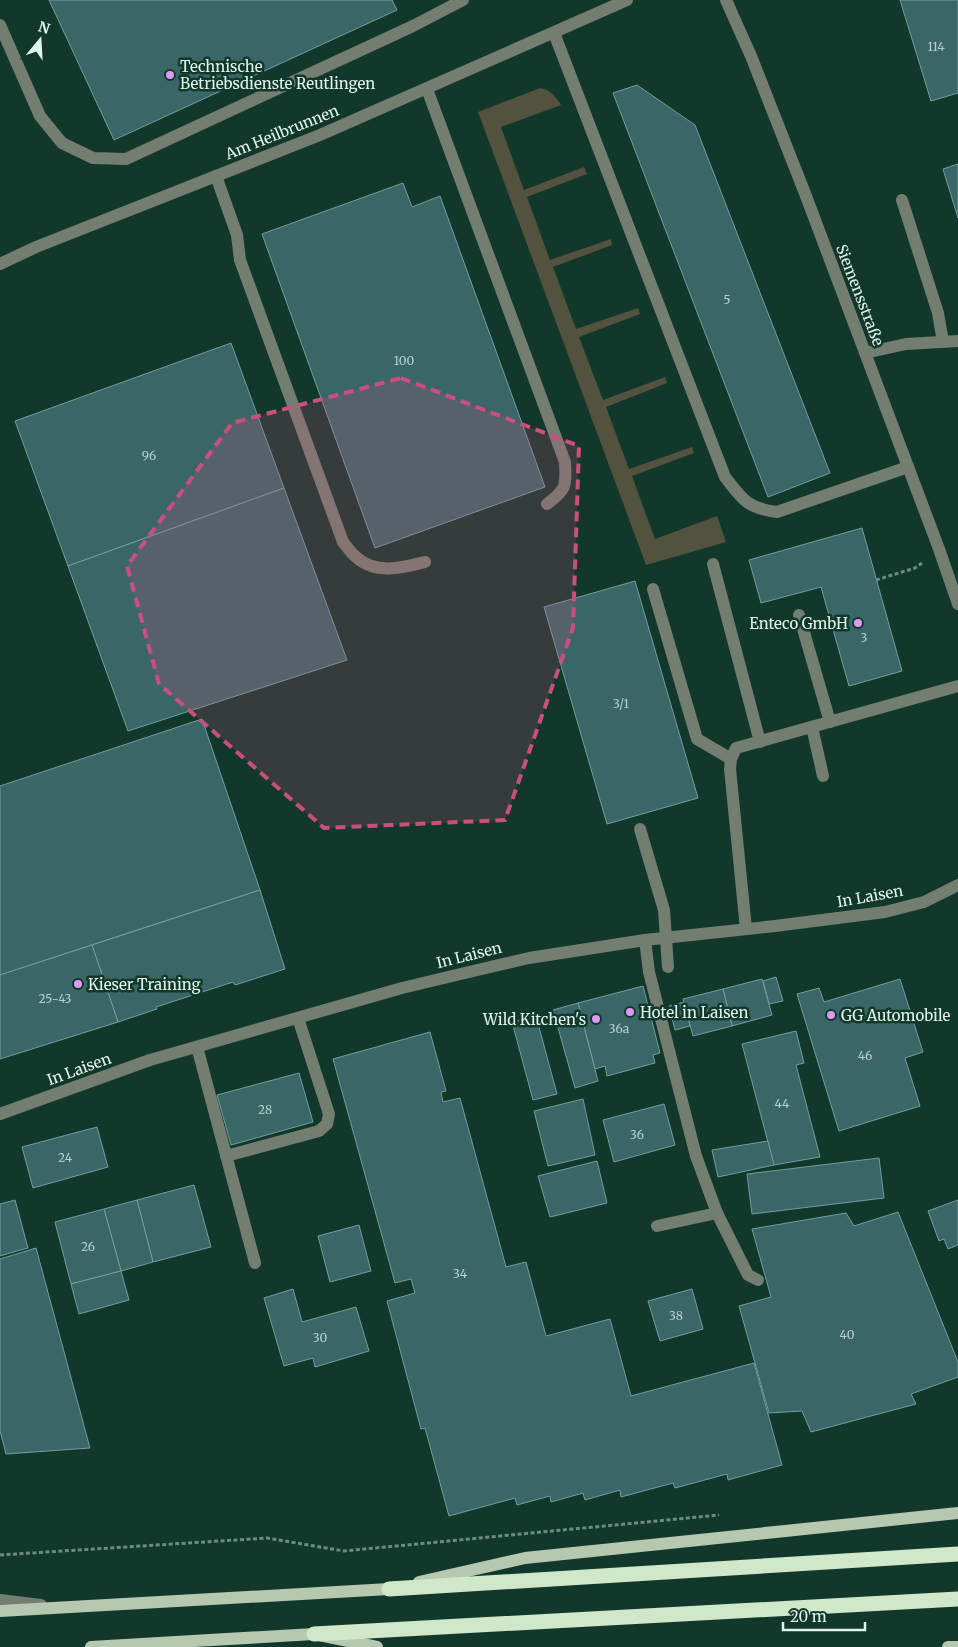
<svg xmlns="http://www.w3.org/2000/svg" width="958" height="1647" viewBox="0 0 958 1647" font-family="Merriweather,serif">
<style>
.green{fill:#52523e}
.building{fill:#3a6667;stroke:#719e9f}
.lines{fill:none;stroke-linecap:round;stroke-linejoin:round}
.path{stroke:#6d8b80;stroke-width:3;stroke-dasharray:4 2.5;stroke-linecap:butt}
.minor{stroke:#737d70;stroke-width:12}
.major{stroke:#b6c9b0;stroke-width:12}
.highway{stroke:#d0e8c9;stroke-width:15}
.marked{fill:#ca4f7f;fill-opacity:0.2;stroke:#ca4f7f;stroke-width:4;stroke-dasharray:10 6;stroke-linejoin:round}
.poi-dot{fill:#dd99f3;stroke:#12382b;stroke-width:2}
.labels{text-anchor:middle;dominant-baseline:central;stroke-width:5;stroke-linejoin:round;paint-order:stroke}
.number-label{font-size:12px;fill:#b6d0ca}
.poi-label{font-size:15px;fill:#e0f4eb;stroke:#12382b;text-anchor:start}
.street-label{font-size:15px;fill:#e0f4eb;stroke:#12382b}
</style>
<rect width="100%" height="100%" fill="#12382b"/>
<path class="green" d="M540 88C550 90 555 95 561 105L501 127 524 190 584 167 587 174 527 197 550 260 611 239 612 245 553 267 576 329 638 308 640 314 579 337 603 400 665 377 667 383 606 407 629 469 692 447 694 453 632 476 655 539 717 516 726 542 646 565 478 112Z"/>
<g class="building">
<path d="M49 0H392L397 10 114 140Z"/>
<path d="M900 0H958V93L931 101Z"/>
<path d="M637 85 695 125 830 473 768 497 613 93Z"/>
<path d="M958 164V218L943 169Z"/>
<path d="M403 183 412 207 440 196 545 487 375 548 262 234Z"/>
<path d="M231 343 284 488 68 566 15 421Z"/>
<path d="M284 488 347 660 128 731 68 566Z"/>
<path d="M862 528 902 671 849 686 821 587 761 603 749 560Z"/>
<path d="M635 581 698 798 607 824 544 607Z"/>
<path d="M202 719 260 890 0 975V786Z"/>
<path d="M260 890 285 969 235 985 233 982 156 1007 157 1009 118 1022 92 945Z"/>
<path d="M92 945 118 1022 0 1059V975Z"/>
<path d="M776 977 783 1001 769 1004 763 981Z"/>
<path d="M762 979 772 1015 732 1026 723 989Z"/>
<path d="M900 979 923 1052 905 1058 920 1106 839 1131 797 994 819 988 824 1002Z"/>
<path d="M643 986 660 1053 653 1055 655 1063 607 1076 605 1066 595 1069 578 1003Z"/>
<path d="M723 989 732 1026 693 1036 683 999Z"/>
<path d="M684 1002 690 1026 675 1030 669 1006Z"/>
<path d="M578 1003 598 1081 575 1088 553 1010Z"/>
<path d="M536 1016 557 1094 533 1100 512 1022Z"/>
<path d="M796 1031 804 1063 796 1065 820 1157 774 1165 742 1044Z"/>
<path d="M430 1032 446 1091 441 1092 443 1102 460 1098 506 1267 526 1262 546 1336 610 1319 631 1396 754 1363 782 1465 728 1480 727 1474 675 1488 673 1483 621 1497 620 1490 585 1500 583 1493 551 1502 550 1496 517 1505 515 1498 449 1516 425 1428 421 1429 387 1301 415 1293 411 1279 395 1283 333 1059Z"/>
<path d="M299 1073 313 1122 231 1145 217 1095Z"/>
<path d="M583 1099 595 1155 548 1166 534 1111Z"/>
<path d="M664 1104 675 1145 614 1162 603 1120Z"/>
<path d="M97 1127 108 1167 33 1188 22 1147Z"/>
<path d="M768 1141 774 1165 718 1177 712 1150Z"/>
<path d="M879 1158 884 1198 752 1214 747 1174Z"/>
<path d="M597 1161 607 1203 550 1217 538 1176Z"/>
<path d="M194 1185 211 1247 153 1262 137 1200Z"/>
<path d="M15 1200 28 1248 0 1256V1204Z"/>
<path d="M137 1200 153 1262 121 1271 104 1209Z"/>
<path d="M958 1200V1245L948 1249 944 1239 939 1241 928 1211Z"/>
<path d="M104 1209 121 1271 71 1284 55 1222Z"/>
<path d="M898 1212 958 1362V1377L911 1394 916 1404 811 1432 802 1411 769 1413 739 1306 771 1297 752 1229 846 1213 854 1226Z"/>
<path d="M359 1225 371 1271 330 1282 318 1236Z"/>
<path d="M36 1248 90 1448 6 1454 0 1431V1259Z"/>
<path d="M121 1271 129 1300 79 1314 71 1284Z"/>
<path d="M293 1289 302 1322 356 1307 369 1351 315 1367 313 1358 284 1366 264 1298Z"/>
<path d="M692 1289 703 1329 660 1341 648 1301Z"/>
</g>
<g class="lines">
<g class="path">
<path d="M876 580 915 568 922 563"/>
<path d="M0 1555 267 1538 344 1551 719 1515"/>
</g>
<g class="minor">
<path d="M726 0 751 56 806 196 939 549 958 604"/>
<path d="M0 25 40 116 62 143 93 158 126 159 413 26 463 0"/>
<path d="M554 33 725 477C743 500 747 508 777 512L908 467"/>
<path d="M427 89 565 462C566 486 567 489 547 504"/>
<path d="M216 176 237 235 240 260 343 542C347 547 351 553 356 557 376 575 402 568 425 562"/>
<path d="M902 200 938 313 943 342"/>
<path d="M0 264 36 247 320 135 627 0"/>
<path d="M865 353 906 344 958 341"/>
<path d="M713 564 760 742"/>
<path d="M653 589 697 739 731 759"/>
<path d="M799 615 830 722"/>
<path d="M812 727 823 776"/>
<path d="M640 829 664 910 668 967"/>
<path d="M746 929 730 769 731 759 736 748 958 686"/>
<path d="M645 940 649 972 696 1156 717 1213 657 1226"/>
<path d="M197 1047 255 1263"/>
<path d="M0 1114 150 1060 402 988 469 972 529 958 645 940 775 926 885 912 924 902 958 885"/>
<path d="M226 1156 319 1131 327 1124 329 1114 298 1018"/>
<path d="M717 1213 748 1275 758 1280"/>
<path d="M0 1600 41 1605"/>
</g>
<g class="major">
<path d="M419 1582 525 1558 958 1513"/>
<path d="M0 1611 389 1589 397 1587"/>
<path d="M91 1647 314 1634 377 1647"/>
<path d="M948 1647H958"/>
</g>
<g class="highway">
<path d="M389 1589 958 1554"/>
<path d="M314 1634 958 1599"/>
</g>
</g>
<path class="marked" d="M401 378 579 446 573 628 505 820 324 828 159 684 127 566 232 423Z"/>
<g class="poi-dot">
<circle cx="170" cy="75" r="5"/>
<circle cx="858" cy="623" r="5"/>
<circle cx="78" cy="984" r="5"/>
<circle cx="630" cy="1012" r="5"/>
<circle cx="831" cy="1015" r="5"/>
<circle cx="596" cy="1019" r="5"/>
</g>
<g class="labels">
<g class="number-label">
<text x="936" y="46">114</text>
<text x="727" y="299">5</text>
<text x="404" y="360">100</text>
<text x="149" y="455">96</text>
<text x="864" y="637">3</text>
<text x="621" y="703">3/1</text>
<text x="55" y="998">25-43</text>
<text x="619" y="1028">36a</text>
<text x="865" y="1055">46</text>
<text x="782" y="1103">44</text>
<text x="265" y="1109">28</text>
<text x="637" y="1134">36</text>
<text x="65" y="1157">24</text>
<text x="88" y="1246">26</text>
<text x="460" y="1273">34</text>
<text x="676" y="1315">38</text>
<text x="847" y="1334">40</text>
<text x="320" y="1337">30</text>
</g>
<g class="poi-label">
<text x="180" y="66">Technische<tspan x="180" dy="17">Betriebsdienste Reutlingen</tspan></text>
<text x="848" y="623" text-anchor="end">Enteco GmbH</text>
<text x="88" y="984">Kieser Training</text>
<text x="640" y="1012">Hotel in Laisen</text>
<text x="841" y="1015">GG Automobile</text>
<text x="586" y="1019" text-anchor="end">Wild Kitchen's</text>
</g>
<g class="street-label">
<text transform="translate(282 132) rotate(-22)">Am Heilbrunnen</text>
<text transform="translate(860 295) rotate(69)">Siemensstraße</text>
<text transform="translate(870 896) rotate(-10)">In Laisen</text>
<text transform="translate(469 955) rotate(-14)">In Laisen</text>
<text transform="translate(79 1069) rotate(-20)">In Laisen</text>
</g>
</g>
<g transform="translate(40 40) rotate(18)" stroke="#12382b" stroke-width="4" paint-order="stroke">
<path d="M0-4L9 19L0 12L-9 19Z" fill="#e0f4eb"/>
<text y="-8" font-size="14" font-weight="bold" text-anchor="middle" fill="#e0f4eb">N</text>
</g>
<path d="M783 1622v8h82v-8" fill="none" stroke="#e0f4eb" stroke-width="2.5"/>
<text x="790" y="1622" font-size="15" fill="#e0f4eb" stroke="#12382b" stroke-width="4" paint-order="stroke">20 m</text>
</svg>
